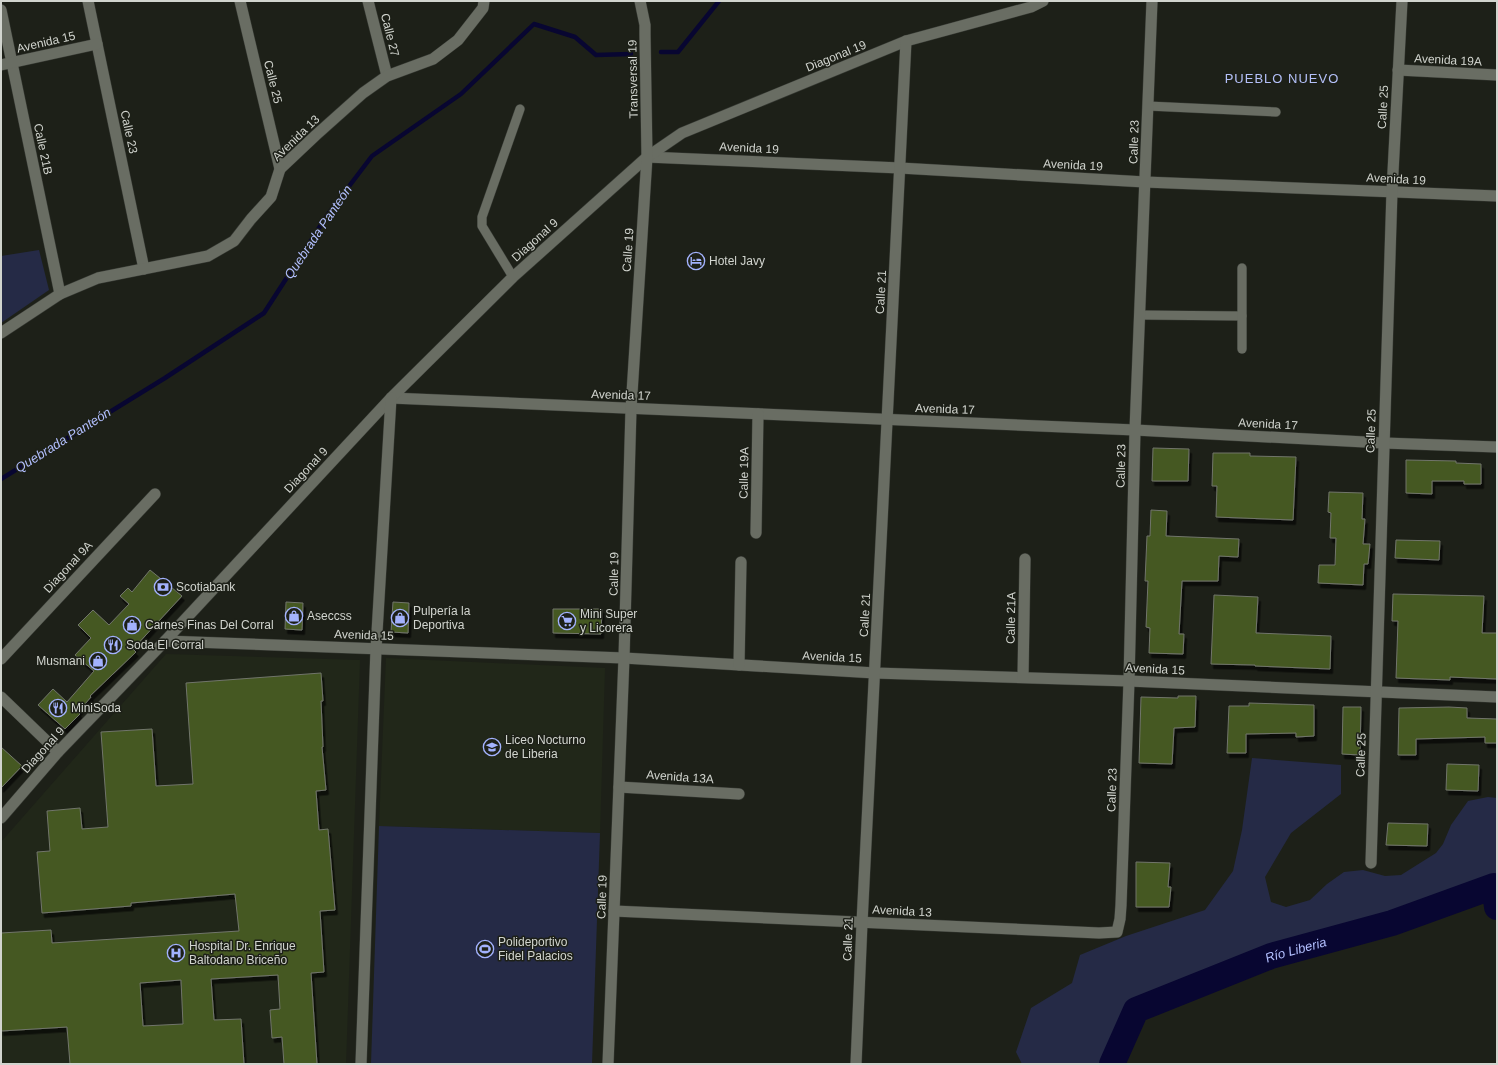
<svg xmlns="http://www.w3.org/2000/svg" width="1498" height="1065" viewBox="0 0 1498 1065" font-family="Helvetica,sans-serif">
<style>
.built{fill:#212719}
.green{fill:#252a46}
.lines{fill:none;stroke-linecap:round;stroke-linejoin:round}
.stream{stroke:#080631;stroke-width:4.5}
.river{stroke:#080631;stroke-width:26}
.building{fill:#455821;stroke:#71756b;fill-rule:evenodd;filter:url(#shadow)}
.service-casing{stroke:#373a34;stroke-width:10}
.minor-casing{stroke:#373a34;stroke-width:12}
.service{stroke:#696d63;stroke-width:9}
.minor{stroke:#696d63;stroke-width:11}
.labels{text-anchor:middle;dominant-baseline:central;stroke-width:3;stroke-linejoin:round;paint-order:stroke}
.street-label{font-size:12px;fill:#d1d4ce;stroke:#1d2018}
.poi-label{font-size:12px;fill:#d1d4ce;stroke:#1d2018;text-anchor:start}
.neighbourhood-label{font-size:13px;letter-spacing:1px;fill:#b4c0f8;stroke:#1d2018}
.water-label{font-size:13px;font-style:italic;fill:#b2bffe;stroke:#1d2018}
</style>
<defs>
<filter id="shadow"><feDropShadow dx="2.5" dy="4.5" stdDeviation="0" flood-color="#0009"/></filter>
</defs>
<rect width="100%" height="100%" fill="#1d2018"/>
<g class="built">
<path d="M166 654 360 660 346 1064H1V842Z"/>
<path d="M386 658 605 668 600 833 379 826Z"/>
</g>
<g class="green">
<path d="M39 250 49 290 1 323V256Z"/>
<path d="M1252 758 1341 765V794L1291 833 1265 877 1271 902 1286 907 1310 900 1327 884 1344 872 1363 870 1385 876 1401 875 1436 853 1443 844 1451 825 1468 801 1488 797 1497 798V876L1127 1002 1099 1064H1022L1016 1052 1031 1008 1072 983 1080 955 1126 936 1205 910 1233 871 1242 830Z"/>
<path d="M379 826 600 833 592 1064H371Z"/>
</g>
<g class="lines">
<g class="stream">
<path d="M661 52H678L719 1"/>
<path d="M1 479 165 378 264 313 328 214 372 156 461 94 534 24 575 37 596 55 631 54"/>
</g>
<path class="river" id="s1" d="M1112 1064 1136 1010 1271 956 1392 923 1494 886 1497 907"/>
</g>
<g class="building">
<path d="M1153 448 1189 449 1188 481H1152Z"/>
<path d="M1213 453H1250V456L1296 457 1293 520 1216 517 1217 486H1212Z"/>
<path d="M1406 460 1456 461V463L1481 464V484H1464V481H1432V494L1406 493Z"/>
<path d="M1329 492 1363 493 1362 519H1365L1363 544H1370L1368 564H1364L1363 585 1318 583 1319 565H1335L1336 538H1330L1331 513 1328 512Z"/>
<path d="M1151 510 1167 511 1166 536 1239 539 1238 557 1219 556 1218 581H1182L1179 634H1184L1183 654 1149 653 1150 628 1146 627 1148 581H1145L1147 536H1150Z"/>
<path d="M1396 540 1440 541 1439 560 1395 558Z"/>
<path d="M150 570 182 596 133 649 136 652 90 696 91 697 78 712 80 714 65 729 38 705 53 689 67 702 94 671 75 655 91 638 78 625 93 610 109 625 129 604 120 596 128 588 132 592Z"/>
<path d="M1393 594 1484 596 1482 633H1497V679L1450 677V680L1396 678 1398 621H1392Z"/>
<path d="M1214 595 1258 597 1256 633 1331 636 1330 669 1255 666V665L1211 664Z"/>
<path d="M286 602 303 603 302 630 285 629Z"/>
<path d="M393 602 409 603 408 633 391 632Z"/>
<path d="M553 609H602L601 634 553 633Z"/>
<path d="M321 673 323 701H321L323 747H322L326 790 316 791 319 830 328 829 335 910 320 911 324 972 311 973 317 1064H284L282 1037 272 1038 270 1010 280 1009 278 975 211 979 214 1020 241 1019 244 1064H70L67 1027 1 1031V933L51 930 52 943 239 931 235 894 131 903V906L42 913 37 852 50 851 47 811 80 808 82 829 108 827 101 732 152 729 156 786 193 784 186 683ZM181 980 183 1024 143 1026 140 983Z"/>
<path d="M1178 696H1196L1195 727 1174 728 1172 764 1139 763 1141 697 1178 698Z"/>
<path d="M1249 703 1314 705V736L1296 737V733L1246 734V753H1227L1229 706H1249Z"/>
<path d="M1343 707H1361L1360 755 1342 754Z"/>
<path d="M1449 707 1467 708V718L1497 719V743H1485V737L1416 739V755H1398L1399 708Z"/>
<path d="M1 747 22 766 1 788Z"/>
<path d="M1447 764 1479 765 1478 791 1446 790Z"/>
<path d="M1388 823 1428 824 1427 846 1386 845Z"/>
<path d="M1136 862 1170 863 1168 887H1171L1169 907H1136Z"/>
</g>
<g class="lines">
<defs>
<g id="service">
<path d="M1148 106 1276 112"/>
<path d="M513 277 482 226V217L520 109"/>
<path d="M1140 315 1242 316"/>
<path d="M1242 349V268"/>
</g>
<g id="minor">
<path d="M88 1 144 269"/>
<path d="M240 1 280 169"/>
<path d="M368 1 387 76"/>
<path d="M1 10 60 294"/>
<path d="M1 65 97 44"/>
<path d="M1398 70 1497 75"/>
<path d="M647 157 900 168 1145 182 1497 196"/>
<path d="M1 333 60 294 98 278 208 256 234 241 251 219 271 197 280 169 316 135 363 93 387 76 433 59 458 40 483 8 484 1"/>
<path d="M391 398 1135 430 1384 443 1497 447"/>
<path d="M756 533 758 414"/>
<path d="M165 641 624 658 875 673 1129 681 1497 697"/>
<path d="M1 659 155 494"/>
<path d="M739 665 741 562"/>
<path d="M1023 677 1025 559"/>
<path d="M1 697 58 752"/>
<path d="M619 787 739 794"/>
<path d="M1 818 58 752 165 641 391 398 513 277 647 157 682 133 906 41 1031 7 1043 1"/>
<path d="M1371 863 1392 191 1402 1"/>
<path d="M614 911 1099 933 1117 932 1120 919 1121 905 1129 681 1135 430 1152 1"/>
<path d="M361 1064 376 649 391 398"/>
<path d="M608 1064 624 658 631 409 647 157 645 35V25L640 1"/>
<path d="M856 1064 862 923 906 41"/>
</g>
</defs>
<use href="#service" class="service-casing"/>
<use href="#minor" class="minor-casing"/>
<use href="#service" class="service"/>
<use href="#minor" class="minor"/>
</g>
<defs>
<symbol id="hotel-ring" viewBox="-11 -11 22 22"><circle r="9.5" fill="#1d2018" stroke="#a3b2fd" stroke-width="1.5"/><path d="M-6-4.5h1.5V1H6V5H4.5V3h-9V5H-6ZM-4 0a1.8 1.8 0 1 1 3.6 0ZM.5 0V-2.5h3Q6-2.5 6 0Z" fill="#a3b2fd"/></symbol>
<symbol id="bank-ring" viewBox="-11 -11 22 22"><circle r="9.5" fill="#1d2018" stroke="#a3b2fd" stroke-width="1.5"/><path d="M-6-4H6V4H-6ZM0-2.3a2.3 2.3 0 1 0 0 4.6a2.3 2.3 0 1 0 0-4.6Z" fill="#a3b2fd"/></symbol>
<symbol id="shop-ring" viewBox="-11 -11 22 22"><circle r="9.5" fill="#1d2018" stroke="#a3b2fd" stroke-width="1.5"/><path d="M-5-2.5h2.3a2.7 3.5 0 0 1 5.4 0H5L5.5 6h-11ZM-1.5-2.5h3a1.5 2.3 0 0 0-3 0Z" fill="#a3b2fd"/></symbol>
<symbol id="supermarket-ring" viewBox="-11 -11 22 22"><circle r="9.5" fill="#1d2018" stroke="#a3b2fd" stroke-width="1.5"/><path d="M-6-5.5h2.5l.6 2H6L4.5 2H-2.5L-4.4-4H-6ZM-1.5 3.2a1.3 1.3 0 1 0 .1 0ZM3 3.2a1.3 1.3 0 1 0 .1 0Z" fill="#a3b2fd"/></symbol>
<symbol id="restaurant-ring" viewBox="-11 -11 22 22"><circle r="9.5" fill="#1d2018" stroke="#a3b2fd" stroke-width="1.5"/><path d="M-5-6h1v4h1v-4h1v4h1v-4h1v5L-1.5 .5V6h-2V.5L-5-1ZM5-6V6H3V1.5H1.5Q1.5-4 5-6Z" fill="#a3b2fd"/></symbol>
<symbol id="school-ring" viewBox="-11 -11 22 22"><circle r="9.5" fill="#1d2018" stroke="#a3b2fd" stroke-width="1.5"/><path d="M0-5L7-2L0 1L-7-2ZM-4 1L0 2.5L4 1V4Q0 6-4 4Z" fill="#a3b2fd"/></symbol>
<symbol id="stadium-ring" viewBox="-11 -11 22 22"><circle r="9.5" fill="#1d2018" stroke="#a3b2fd" stroke-width="1.5"/><path d="M0-5a6.5 5 0 1 0 0 10a6.5 5 0 1 0 0-10ZM-3.5-1.8h7v3.6h-7Z" fill="#a3b2fd"/></symbol>
<symbol id="hospital-ring" viewBox="-11 -11 22 22"><circle r="9.5" fill="#1d2018" stroke="#a3b2fd" stroke-width="1.5"/><path d="M-5-5h3v3.5h4V-5h3V5h-3V1.5h-4V5h-3Z" fill="#a3b2fd"/></symbol>
</defs>
<g fill-rule="evenodd">
<use href="#hotel-ring" x="686" y="251" width="20" height="20"/>
<use href="#bank-ring" x="153" y="577" width="20" height="20"/>
<use href="#shop-ring" x="284" y="606" width="20" height="20"/>
<use href="#shop-ring" x="390" y="608" width="20" height="20"/>
<use href="#supermarket-ring" x="557" y="611" width="20" height="20"/>
<use href="#shop-ring" x="122" y="615" width="20" height="20"/>
<use href="#restaurant-ring" x="103" y="635" width="20" height="20"/>
<use href="#shop-ring" x="88" y="651" width="20" height="20"/>
<use href="#restaurant-ring" x="48" y="698" width="20" height="20"/>
<use href="#school-ring" x="482" y="737" width="20" height="20"/>
<use href="#stadium-ring" x="475" y="939" width="20" height="20"/>
<use href="#hospital-ring" x="166" y="943" width="20" height="20"/>
</g>
<g class="labels">
<g class="street-label">
<text transform="translate(390 35) rotate(76)">Calle 27</text>
<text transform="translate(46 42) rotate(-13)">Avenida 15</text>
<text transform="translate(836 56) rotate(-22)">Diagonal 19</text>
<text transform="translate(1448 60) rotate(3)">Avenida 19A</text>
<text transform="translate(633 79) rotate(-91)">Transversal 19</text>
<text transform="translate(273 82) rotate(76)">Calle 25</text>
<text transform="translate(1383 107) rotate(-87)">Calle 25</text>
<text transform="translate(129 132) rotate(78)">Calle 23</text>
<text transform="translate(296 138) rotate(-44)">Avenida 13</text>
<text transform="translate(1134 142) rotate(-88)">Calle 23</text>
<text transform="translate(749 148) rotate(3)">Avenida 19</text>
<text transform="translate(43 149) rotate(78)">Calle 21B</text>
<text transform="translate(1073 165) rotate(3)">Avenida 19</text>
<text transform="translate(1396 179) rotate(3)">Avenida 19</text>
<text transform="translate(535 240) rotate(-42)">Diagonal 9</text>
<text transform="translate(628 250) rotate(-86)">Calle 19</text>
<text transform="translate(881 292) rotate(-87)">Calle 21</text>
<text transform="translate(621 395) rotate(2)">Avenida 17</text>
<text transform="translate(945 409) rotate(2)">Avenida 17</text>
<text transform="translate(1268 424) rotate(3)">Avenida 17</text>
<text transform="translate(1371 431) rotate(-88)">Calle 25</text>
<text transform="translate(1121 466) rotate(-89)">Calle 23</text>
<text transform="translate(306 470) rotate(-47)">Diagonal 9</text>
<text transform="translate(744 473) rotate(-89)">Calle 19A</text>
<text transform="translate(68 567) rotate(-47)">Diagonal 9A</text>
<text transform="translate(614 574) rotate(-89)">Calle 19</text>
<text transform="translate(865 615) rotate(-87)">Calle 21</text>
<text transform="translate(1011 618) rotate(-89)">Calle 21A</text>
<text transform="translate(364 635) rotate(2)">Avenida 15</text>
<text transform="translate(832 657) rotate(3)">Avenida 15</text>
<text transform="translate(1155 669) rotate(3)">Avenida 15</text>
<text transform="translate(43 750) rotate(-48)">Diagonal 9</text>
<text transform="translate(1361 755) rotate(-88)">Calle 25</text>
<text transform="translate(680 777) rotate(4)">Avenida 13A</text>
<text transform="translate(1112 790) rotate(-88)">Calle 23</text>
<text transform="translate(602 897) rotate(-88)">Calle 19</text>
<text transform="translate(902 911) rotate(3)">Avenida 13</text>
<text transform="translate(848 939) rotate(-88)">Calle 21</text>
</g>
<g class="poi-label">
<text x="709" y="261">Hotel Javy</text>
<text x="176" y="587">Scotiabank</text>
<text x="413" y="611">Pulpería la<tspan x="413" dy="14">Deportiva</tspan></text>
<text x="580" y="614">Mini Super<tspan x="580" dy="14">y Licorera</tspan></text>
<text x="307" y="616">Aseccss</text>
<text x="145" y="625">Carnes Finas Del Corral</text>
<text x="126" y="645">Soda El Corral</text>
<text x="85" y="661" text-anchor="end">Musmani</text>
<text x="71" y="708">MiniSoda</text>
<text x="505" y="740">Liceo Nocturno<tspan x="505" dy="14">de Liberia</tspan></text>
<text x="498" y="942">Polideportivo<tspan x="498" dy="14">Fidel Palacios</tspan></text>
<text x="189" y="946">Hospital Dr. Enrique<tspan x="189" dy="14">Baltodano Briceño</tspan></text>
</g>
<g class="neighbourhood-label">
<text x="1282" y="78">PUEBLO NUEVO</text>
</g>
<g class="water-label">
<text transform="translate(318 232) rotate(-56)">Quebrada Panteón</text>
<text transform="translate(63 440) rotate(-32)">Quebrada Panteón</text>
<text stroke="none"><textPath href="#s1" startOffset="230">Río Liberia</textPath></text>
</g>
</g>
<rect width="1498" height="1065" fill="none" stroke="#d1d4ce" stroke-width="4"/>
</svg>
